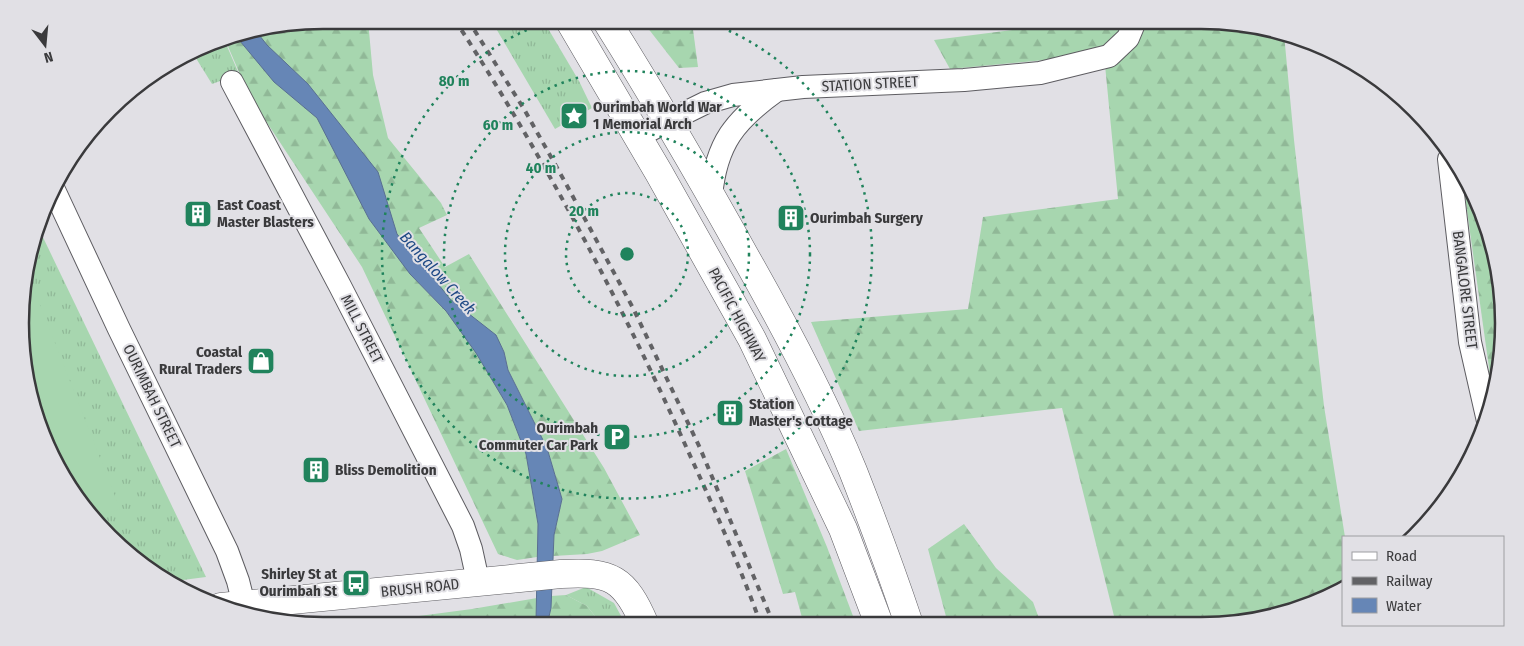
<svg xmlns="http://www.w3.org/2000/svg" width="1524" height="646" viewBox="0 0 1524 646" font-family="'Fira Sans Condensed',sans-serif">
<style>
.grass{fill:url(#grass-tufts)}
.forest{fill:url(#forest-firs)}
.garden{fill:#a7d6af}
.water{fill:#6686b6;stroke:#596f91}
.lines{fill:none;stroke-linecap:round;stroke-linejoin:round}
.minor-casing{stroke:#5d5c61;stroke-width:24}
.tertiary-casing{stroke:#5d5c61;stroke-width:29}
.primary-casing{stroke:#5d5c61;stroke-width:29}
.minor{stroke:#fff;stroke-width:22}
.tertiary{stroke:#fff;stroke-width:28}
.primary{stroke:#fff;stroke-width:28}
.rail{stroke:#626265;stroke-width:4;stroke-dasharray:6 6;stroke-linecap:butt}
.ring{fill:none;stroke:#20835c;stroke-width:2.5;stroke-dasharray:2.5 5}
.labels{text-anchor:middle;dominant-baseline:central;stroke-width:4;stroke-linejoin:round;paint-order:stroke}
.street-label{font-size:15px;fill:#3a3a3c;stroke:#e1e0e5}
.poi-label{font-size:15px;font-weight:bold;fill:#3a3a3c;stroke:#e1e0e5;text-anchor:start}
.water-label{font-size:16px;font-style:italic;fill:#1e4985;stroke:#e1e0e5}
.rim{fill:none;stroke:#3a3a3c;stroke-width:2.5}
.centre{fill:#20835c;stroke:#e1e0e5;stroke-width:2.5}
.ring-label{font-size:15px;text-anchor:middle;font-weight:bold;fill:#20835c;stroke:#e1e0e5;stroke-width:4;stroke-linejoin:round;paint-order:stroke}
</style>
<defs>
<pattern id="grass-tufts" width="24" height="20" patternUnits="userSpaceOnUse" patternTransform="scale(1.25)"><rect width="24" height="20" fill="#a7d6af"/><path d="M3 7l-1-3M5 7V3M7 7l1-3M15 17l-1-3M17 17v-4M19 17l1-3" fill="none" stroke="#90b897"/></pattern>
<pattern id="forest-firs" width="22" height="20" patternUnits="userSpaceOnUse" patternTransform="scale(1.25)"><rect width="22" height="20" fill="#a7d6af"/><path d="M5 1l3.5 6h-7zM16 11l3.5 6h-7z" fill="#90b897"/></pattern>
</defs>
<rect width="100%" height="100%" fill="#e1e0e5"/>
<g class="grass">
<path d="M491 20H543L579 81 592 108 555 129Z"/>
<path d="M223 37 239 74 212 84 194 55Z"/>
<path d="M39 229 206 577 175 581 123 551 60 474 23 363 26 264Z"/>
<path d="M586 587 614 603 626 625H602L587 606 566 595Z"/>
</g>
<g class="forest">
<path d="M323 20H368L373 75 388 138 441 203 447 215 419 228 445 267 469 254 604 468 640 535 602 551 587 554 553 556 554 535 562 499 547 448 508 370 504 352 496 336 450 299 435 281 410 274 446 311 476 352 507 405 526 454 538 524 537 557 517 560 498 554 362 267 258 109 242 79 224 37Z"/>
<path d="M1091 20H1122L1123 27 1103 48 1045 60 950 69 934 40Z"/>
<path d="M1139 20H1201L1284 34 1294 140 1324 406 1345 537H1343V588L1317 603 1241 623 1116 624 1062 408 859 431 811 322 968 309 983 217 1118 199 1105 65Z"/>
<path d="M692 22 698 67 679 68 647 27Z"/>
<path d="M1462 175 1473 189 1503 303 1492 389Z"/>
<path d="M786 449 827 547 856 624 804 625 795 592 783 594 745 471Z"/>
<path d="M964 524 996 568 1033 602 1041 624H948L928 549Z"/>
<path d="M566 595 587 606 602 625H547L551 608V596Z"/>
<path d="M537 598 536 621 534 625 343 626 472 609Z"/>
</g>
<path class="garden" d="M26 269 120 509 96 517 60 474 23 363Z"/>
<path class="water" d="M256 31 267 45 308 84 378 172 397 234 420 261 450 299 496 335 504 352 508 370 547 448 562 499 554 535 551 608 547 625H534L536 621 538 524 526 454 507 405 476 353 446 311 410 274 369 219 317 118 274 82 235 35Z"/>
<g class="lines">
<defs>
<g id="minor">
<path d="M232 82 340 286 463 526 471 549 478 581"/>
<path d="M638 136 705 103 733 95 803 87 964 80 1040 73 1109 56 1128 38 1133 26V20"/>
<path d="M1449 159 1470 342 1488 421"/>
<path d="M54 190 119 329 227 551 238 581 244 605"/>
<path d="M711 196C716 143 735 120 777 90"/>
</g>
<path id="tertiary" d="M221 607 561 574C611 571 625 578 645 625"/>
<g id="primary">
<path d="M569 20 659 173 752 339 843 529 879 624"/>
<path d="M606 20C655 98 701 177 746 258 785 327 823 398 853 471 873 522 892 573 909 624"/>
</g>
</defs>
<use href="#minor" class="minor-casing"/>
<use href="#tertiary" class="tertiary-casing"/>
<use href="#primary" class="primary-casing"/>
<use href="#minor" class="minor"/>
<use href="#tertiary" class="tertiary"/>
<use href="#primary" class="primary"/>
<g class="rail">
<path d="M455 20C544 157 621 302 688 451 714 508 740 566 761 625"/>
<path d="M468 20 524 109 565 182 633 308 700 448 774 625"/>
</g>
</g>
<g class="ring">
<circle cx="627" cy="254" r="61"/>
<circle cx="627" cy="254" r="122"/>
<circle cx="627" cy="254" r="183"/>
<path d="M701 20A245 245 0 1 1 553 20"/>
</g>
<defs>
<symbol id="sight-square" viewBox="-11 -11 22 22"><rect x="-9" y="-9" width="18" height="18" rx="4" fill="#20835c" stroke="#e1e0e5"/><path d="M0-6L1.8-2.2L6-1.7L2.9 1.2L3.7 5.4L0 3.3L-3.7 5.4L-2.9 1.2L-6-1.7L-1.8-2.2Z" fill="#fff"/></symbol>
<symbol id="building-square" viewBox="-11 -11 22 22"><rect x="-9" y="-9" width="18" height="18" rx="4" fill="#20835c" stroke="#e1e0e5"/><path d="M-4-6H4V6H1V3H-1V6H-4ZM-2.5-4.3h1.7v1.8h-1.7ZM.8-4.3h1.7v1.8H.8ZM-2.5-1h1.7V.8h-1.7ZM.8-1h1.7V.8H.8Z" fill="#fff"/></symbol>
<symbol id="shop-square" viewBox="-11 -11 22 22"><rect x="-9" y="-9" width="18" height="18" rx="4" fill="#20835c" stroke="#e1e0e5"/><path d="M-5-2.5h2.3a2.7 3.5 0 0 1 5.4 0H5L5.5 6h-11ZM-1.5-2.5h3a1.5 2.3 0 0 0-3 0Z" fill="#fff"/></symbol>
<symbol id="parking-square" viewBox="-11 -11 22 22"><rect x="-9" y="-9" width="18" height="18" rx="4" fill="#20835c" stroke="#e1e0e5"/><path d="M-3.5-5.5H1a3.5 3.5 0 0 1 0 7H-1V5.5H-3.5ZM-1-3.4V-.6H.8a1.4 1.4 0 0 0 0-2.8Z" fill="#fff"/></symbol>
<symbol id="bus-square" viewBox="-11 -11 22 22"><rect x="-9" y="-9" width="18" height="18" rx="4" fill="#20835c" stroke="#e1e0e5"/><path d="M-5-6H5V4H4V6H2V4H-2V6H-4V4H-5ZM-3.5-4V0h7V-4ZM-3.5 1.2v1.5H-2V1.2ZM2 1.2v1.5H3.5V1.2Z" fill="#fff"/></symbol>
</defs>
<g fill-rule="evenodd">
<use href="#sight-square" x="558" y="100" width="32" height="32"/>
<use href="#building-square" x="182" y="198" width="32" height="32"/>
<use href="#building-square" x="775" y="202" width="32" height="32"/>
<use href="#shop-square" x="245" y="345" width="32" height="32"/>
<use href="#building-square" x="714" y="397" width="32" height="32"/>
<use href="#parking-square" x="601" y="421" width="32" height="32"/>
<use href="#building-square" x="300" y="454" width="32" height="32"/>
<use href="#bus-square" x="340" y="567" width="32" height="32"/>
</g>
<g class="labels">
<g class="street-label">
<text transform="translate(870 84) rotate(-3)">STATION STREET</text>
<text transform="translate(1465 290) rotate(83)">BANGALORE STREET</text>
<text transform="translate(737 315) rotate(62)">PACIFIC HIGHWAY</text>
<text transform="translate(362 329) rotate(63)">MILL STREET</text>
<text transform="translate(152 396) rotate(64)">OURIMBAH STREET</text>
<text transform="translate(420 588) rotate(-6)">BRUSH ROAD</text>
</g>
<g class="poi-label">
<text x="593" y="107">Ourimbah World War<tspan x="593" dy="17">1 Memorial Arch</tspan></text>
<text x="217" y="205">East Coast<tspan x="217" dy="17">Master Blasters</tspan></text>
<text x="810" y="218">Ourimbah Surgery</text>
<text x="242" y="352" text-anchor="end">Coastal<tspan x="242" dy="17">Rural Traders</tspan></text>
<text x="749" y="404">Station<tspan x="749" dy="17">Master's Cottage</tspan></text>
<text x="598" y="428" text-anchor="end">Ourimbah<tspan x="598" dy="17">Commuter Car Park</tspan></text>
<text x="335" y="470">Bliss Demolition</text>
<text x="337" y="574" text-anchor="end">Shirley St at<tspan x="337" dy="17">Ourimbah St</tspan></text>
</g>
<g class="water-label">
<text transform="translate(438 273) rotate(48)">Bangalow Creek</text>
</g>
</g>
<path d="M0 0H1524V646H0ZM323 29H1201A294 294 0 0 1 1495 323V323A294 294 0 0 1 1201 617H323A294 294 0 0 1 29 323V323A294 294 0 0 1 323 29Z" fill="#e1e0e5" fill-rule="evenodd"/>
<path class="rim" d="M323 29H1201A294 294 0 0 1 1495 323V323A294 294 0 0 1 1201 617H323A294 294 0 0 1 29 323V323A294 294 0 0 1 323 29Z"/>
<circle cx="627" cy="254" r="8" class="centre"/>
<g class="ring-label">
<text x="454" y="86">80 m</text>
<text x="498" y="130">60 m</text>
<text x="541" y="173">40 m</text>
<text x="584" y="216">20 m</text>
</g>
<rect x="1342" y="536" width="162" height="90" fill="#e1e0e5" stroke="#9e9ea1"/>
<rect x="1352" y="552" width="25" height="8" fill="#ffffff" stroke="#9e9ea1"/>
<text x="1386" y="561" font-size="15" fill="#3a3a3c">Road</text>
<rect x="1352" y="577" width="25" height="8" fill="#626265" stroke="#9e9ea1"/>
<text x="1386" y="586" font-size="15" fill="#3a3a3c">Railway</text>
<rect x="1352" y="598" width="25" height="15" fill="#6686b6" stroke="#9e9ea1"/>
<text x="1386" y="611" font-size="15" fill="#3a3a3c">Water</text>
<g transform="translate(45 45) rotate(164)" stroke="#e1e0e5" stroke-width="4" paint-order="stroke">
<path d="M0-4L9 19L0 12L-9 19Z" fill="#3a3a3c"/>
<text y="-8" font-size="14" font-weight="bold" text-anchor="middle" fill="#3a3a3c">N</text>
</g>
</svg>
